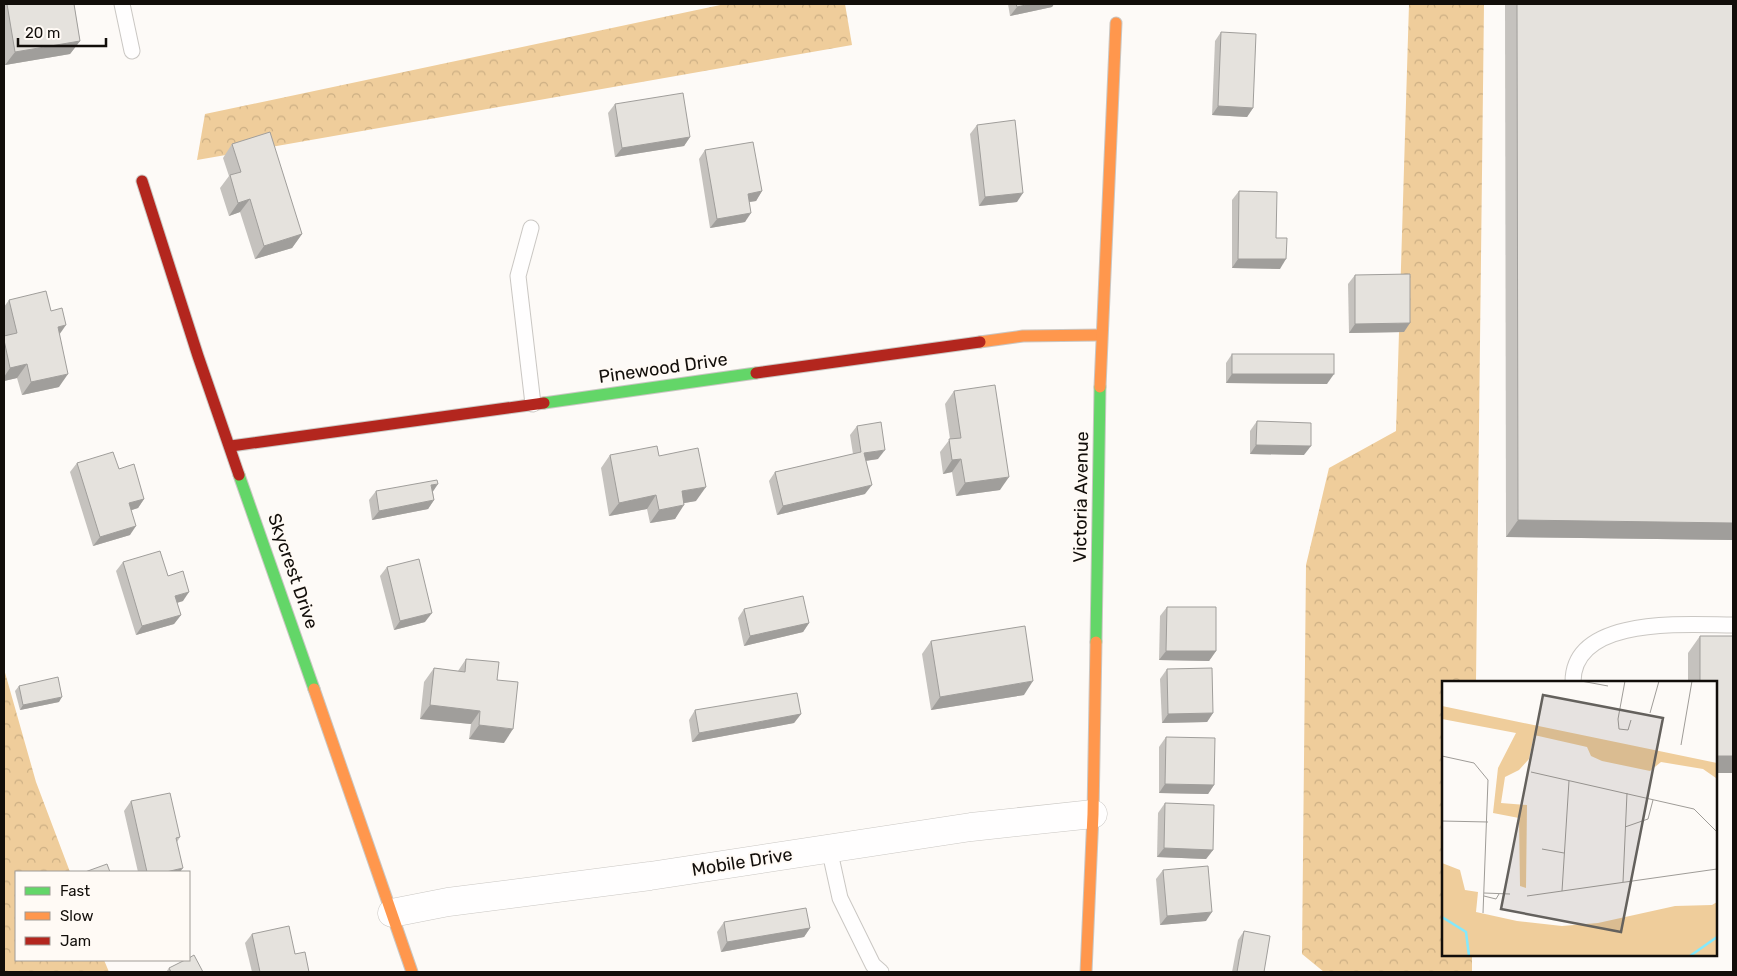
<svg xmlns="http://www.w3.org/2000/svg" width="1737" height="976" viewBox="0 0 1737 976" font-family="Rubik,sans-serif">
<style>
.forest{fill:url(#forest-crowns)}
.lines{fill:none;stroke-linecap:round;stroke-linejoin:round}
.lane-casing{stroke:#cac7c3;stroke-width:17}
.street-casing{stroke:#cac7c3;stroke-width:29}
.fast-casing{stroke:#cac7c3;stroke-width:13}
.slow-casing{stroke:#cac7c3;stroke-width:13}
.jam-casing{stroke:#cac7c3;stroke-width:13}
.lane{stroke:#fffefe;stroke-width:15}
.street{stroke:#fffefe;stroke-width:28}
.fast{stroke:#63d668;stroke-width:11}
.slow{stroke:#ff974d;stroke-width:11}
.jam{stroke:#b3261e;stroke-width:11}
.wall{fill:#c5c2be}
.shaded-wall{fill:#a09e9b}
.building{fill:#e5e2dd;stroke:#a09e9b}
.labels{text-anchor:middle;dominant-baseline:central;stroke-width:4;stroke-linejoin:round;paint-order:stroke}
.street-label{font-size:18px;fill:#120e0a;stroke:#fffaf5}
.inset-river{fill:none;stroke:#84e9fc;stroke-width:2.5}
.inset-road{fill:none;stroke:#9f9c98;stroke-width:1}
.view{fill:#64615d;fill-opacity:0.15;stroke:#64615d;stroke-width:2.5}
.inset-edge{fill:none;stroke:#120e0a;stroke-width:2.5}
</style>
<defs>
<pattern id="forest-crowns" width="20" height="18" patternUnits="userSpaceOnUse" patternTransform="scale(1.25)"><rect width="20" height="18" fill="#efcd9b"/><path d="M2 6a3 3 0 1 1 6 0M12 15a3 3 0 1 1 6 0" fill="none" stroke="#ccaf84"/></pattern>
</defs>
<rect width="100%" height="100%" fill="#fdfaf7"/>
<g class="forest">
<path d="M725 4H845L852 45 197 160 205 114Z"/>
<path d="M1409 4H1484L1476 682H1443V955H1472V972H1324L1302 954 1306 565 1329 468 1396 431Z"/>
<path d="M4 669 36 782 70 872H16V960H104L109 972H4Z"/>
</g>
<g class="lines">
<defs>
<g id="lane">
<path d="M122 4 132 51"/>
<path d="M531 228 518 276 533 404"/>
<path d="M1573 682C1573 615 1688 625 1733 625"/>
<path d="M829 848 840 898 873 965 881 972"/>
</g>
<path id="street" d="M392 913 448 902 650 876 971 827 1093 814"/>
<g id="fast">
<path d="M544 403 756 373"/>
<path d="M239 475 314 689"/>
<path d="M1096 642 1100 387"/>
</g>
<g id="slow">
<path d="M980 342 1023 336 1101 335"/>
<path d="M1100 387 1116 23"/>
<path d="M314 689 412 972"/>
<path d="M1086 972 1093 814 1096 642"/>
</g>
<g id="jam">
<path d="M142 181 198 356 239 475"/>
<path d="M756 373 980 342"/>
<path d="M231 446 544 403"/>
</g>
</defs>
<use href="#lane" class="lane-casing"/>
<use href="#street" class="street-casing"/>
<use href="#fast" class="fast-casing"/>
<use href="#slow" class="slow-casing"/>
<use href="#jam" class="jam-casing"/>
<use href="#lane" class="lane"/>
<use href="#street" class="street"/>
<use href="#fast" class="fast"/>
<use href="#slow" class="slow"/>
<use href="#jam" class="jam"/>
</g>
<g class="wall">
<path d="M4 4H74L80 41 70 54 5 65 4 56Z"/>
<path d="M1008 4H1054L1052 7 1010 16Z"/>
<path d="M1505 4H1733V540L1506 537Z"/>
<path d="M1221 32 1253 108 1247 117 1212 115 1215 41Z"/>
<path d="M615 104 690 137 684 146 615 157 608 113Z"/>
<path d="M977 125 1017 202 979 206 970 134Z"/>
<path d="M232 144 302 234 292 248 255 259 240 212 229 216 220 188 229 176 223 158Z"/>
<path d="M705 150 762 191 756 201 749 202 745 222 710 228 699 159Z"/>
<path d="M1239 191 1276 238 1280 269 1232 268V200Z"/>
<path d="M1355 275 1404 332 1349 333 1348 284Z"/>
<path d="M9 300 51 311 59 335V387L22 395 17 378 4 381V336H5L4 331V307Z"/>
<path d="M1232 354 1327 384 1226 383V363Z"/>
<path d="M954 391 1000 490 956 496 952 472 943 474 940 452 950 439 945 404Z"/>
<path d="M1257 421 1304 455 1250 454V431Z"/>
<path d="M857 426 878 459 866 461 865 494 777 515 769 481 775 472 853 454 850 435Z"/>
<path d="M610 455 696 501 684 503 675 519 650 523 647 509 609 516 601 468Z"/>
<path d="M77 463 119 469 144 499 138 508 131 510 130 535 93 546 70 472Z"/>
<path d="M376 491 433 492 434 500 428 509 372 520 369 500Z"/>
<path d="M123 562 168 576 183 601 177 603 181 615 174 624 136 635 116 571Z"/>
<path d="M387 567 425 622 394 630 380 576Z"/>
<path d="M1167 607 1216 651 1209 661 1159 660 1160 616Z"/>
<path d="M744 609 809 623 803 632 744 646 738 618Z"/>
<path d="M1700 636H1733V773H1716V682H1688V653Z"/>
<path d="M931 641 1024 695 931 710 922 654Z"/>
<path d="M466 659 497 680 504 743 469 739 471 724 420 719 424 682 434 668 458 671Z"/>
<path d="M1167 669 1213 713 1207 722 1162 723 1160 679Z"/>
<path d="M19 686 59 702 20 710 15 691Z"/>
<path d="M695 710 801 714 794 723 692 742 689 720Z"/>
<path d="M1166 737 1214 785 1208 794 1159 793V747Z"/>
<path d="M131 801 180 837 177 842 180 872H138L124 811Z"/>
<path d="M1165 803 1213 850 1206 859 1157 857 1158 813Z"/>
<path d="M1163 870 1206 921 1160 925 1156 879Z"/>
<path d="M724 922 810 928 804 937 721 952 717 932Z"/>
<path d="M1244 931 1264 972H1232L1238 940Z"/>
<path d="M252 934 295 954 309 972H252L245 943Z"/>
<path d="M169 968 203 972H166Z"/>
</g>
<g class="shaded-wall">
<path d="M1030 4H1054L1052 7 1010 16 1017 7Z"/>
<path d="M80 41 70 54 5 65 15 52Z"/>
<path d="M1218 106 1253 108 1247 117 1212 115Z"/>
<path d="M690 137 684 146 615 157 622 148Z"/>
<path d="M762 191 756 201 742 203 748 194Z"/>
<path d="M1023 193 1017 202 979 206 985 197Z"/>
<path d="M250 199 240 212 229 216 238 203Z"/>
<path d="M751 213 745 222 710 228 717 219Z"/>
<path d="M302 234 292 248 255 259 264 246Z"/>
<path d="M1238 259H1286L1280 269 1232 268Z"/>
<path d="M1410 323 1404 332 1349 333 1355 324Z"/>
<path d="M66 325 57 338 58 327Z"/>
<path d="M27 364 17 378 4 381V377L10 368Z"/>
<path d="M68 374 59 387 22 395 31 382Z"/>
<path d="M1232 374H1334L1327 384 1226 383Z"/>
<path d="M1256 445 1311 446 1304 455 1250 454Z"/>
<path d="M885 450 878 459 857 462 864 453Z"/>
<path d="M961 459 952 472 943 474 952 460Z"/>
<path d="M1009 477 1000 490 956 496 965 483Z"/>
<path d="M438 484 432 493 431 485Z"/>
<path d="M872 485 865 494 777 515 783 506Z"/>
<path d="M706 487 696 501 673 505 682 491Z"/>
<path d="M656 495 647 509 609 516 619 503Z"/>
<path d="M144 499 138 508 123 513 129 503Z"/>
<path d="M434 500 428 509 372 520 379 511Z"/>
<path d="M684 505 675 519 650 523 659 510Z"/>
<path d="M1518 520 1733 523V540L1506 537Z"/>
<path d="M136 526 130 535 93 546 100 537Z"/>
<path d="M189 592 183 601 169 605 175 596Z"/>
<path d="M432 613 425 622 394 630 400 621Z"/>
<path d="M181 615 174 624 136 635 142 626Z"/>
<path d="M809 623 803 632 744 646 750 636Z"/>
<path d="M1166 651H1216L1209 661 1159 660Z"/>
<path d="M1033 681 1024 695 931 710 940 697Z"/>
<path d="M62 697 59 702 20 710 23 705Z"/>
<path d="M430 705 480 711 471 724 420 719Z"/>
<path d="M1213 713 1207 722 1162 723 1168 714Z"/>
<path d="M801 714 794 723 692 742 699 733Z"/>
<path d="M479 725 513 729 504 743 469 739Z"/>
<rect x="1716" y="756" width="17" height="17"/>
<path d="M1165 784 1214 785 1208 794 1159 793Z"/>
<path d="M1164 848 1213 850 1206 859 1157 857Z"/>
<path d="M183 868 180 872H166Z"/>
<path d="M1212 912 1206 921 1160 925 1167 916Z"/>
<path d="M810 928 804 937 721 952 727 942Z"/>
</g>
<g class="building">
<path d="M7 4H74L80 41 15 52Z"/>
<path d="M1016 4H1030L1017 7Z"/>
<path d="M1517 4H1733V523L1518 520Z"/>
<path d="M1221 32 1256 34 1253 108 1218 106Z"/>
<path d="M683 93 690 137 622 148 615 104Z"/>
<path d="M1015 120 1023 193 985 197 977 125Z"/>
<path d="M270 132 302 234 264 246 250 199 238 203 230 175 241 172 232 144Z"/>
<path d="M753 142 762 191 748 194 751 213 717 219 705 150Z"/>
<path d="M1239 191 1277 192 1276 238H1287L1286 259H1238Z"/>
<path d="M1410 274V323L1355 324V275Z"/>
<path d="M46 291 51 311 62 308 66 325 58 327 68 374 31 382 27 364 10 368 4 340V336L17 333 9 300Z"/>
<rect x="1232" y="354" width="102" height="20"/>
<path d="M995 385 1009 477 965 483 961 459 952 460 949 439 961 438 954 391Z"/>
<path d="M1257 421 1311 423V446L1256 445Z"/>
<path d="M881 422 885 450 864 453 872 485 783 506 775 472 861 452 857 426Z"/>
<path d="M657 446 659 456 698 448 706 487 682 491 684 505 659 510 656 495 619 503 610 455Z"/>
<path d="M113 452 119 469 134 464 144 499 129 503 136 526 100 537 77 463Z"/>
<path d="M437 480 438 484 431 485 434 500 379 511 376 491Z"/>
<path d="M160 551 168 576 183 571 189 592 175 596 181 615 142 626 123 562Z"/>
<path d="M419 559 432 613 400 621 387 567Z"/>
<path d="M803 596 809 623 750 636 744 609Z"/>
<path d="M1167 607H1216V651H1166Z"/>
<path d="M1025 626 1033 681 940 697 931 641Z"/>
<path d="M1700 636H1733V756H1716V682H1700Z"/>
<path d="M466 659 499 662 497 680 518 682 513 729 479 725 480 711 430 705 434 668 465 672Z"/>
<path d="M1212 668 1213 713 1168 714 1167 669Z"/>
<path d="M58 677 62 697 23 705 19 686Z"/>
<path d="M797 693 801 714 699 733 695 710Z"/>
<path d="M1166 737 1215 738 1214 785 1165 784Z"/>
<path d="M170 793 180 837 176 838 183 868 166 872H147L131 801Z"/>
<path d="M1165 803 1214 805 1213 850 1164 848Z"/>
<path d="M107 864 110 872H85Z"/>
<path d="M1208 866 1212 912 1167 916 1163 870Z"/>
<path d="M806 908 810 928 727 942 724 922Z"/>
<path d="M289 926 295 954 305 952 309 972H260L252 934Z"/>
<path d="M1244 931 1270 936 1264 972H1237Z"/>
<path d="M194 955 203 972H171L169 968 185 960H189V958Z"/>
</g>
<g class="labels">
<g class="street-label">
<text transform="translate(663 368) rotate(-8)">Pinewood Drive</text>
<text transform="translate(1081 497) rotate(-89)">Victoria Avenue</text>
<text transform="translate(293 571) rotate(71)">Skycrest Drive</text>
<text transform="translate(742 862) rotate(-9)">Mobile Drive</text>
</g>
</g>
<g transform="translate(1442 681)">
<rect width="275" height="275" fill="#fdfaf7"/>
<path d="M0 25 275 82V110L274 97 261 88 219 81 208 90 160 80 149 75 145 66 92 54 87 78 77 89 63 96 59 122 85 124 84 207 78 205 77 137 51 132 56 87 74 52 0 38ZM0 182 18 189 23 209 36 211 34 231 75 240 120 245 156 242 233 225 270 224 275 221V275H0Z" fill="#efcd9b"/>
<path class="inset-river" d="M0 236 24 251 27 275M248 275 275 256"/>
<path class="inset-road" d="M139 0 166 5M183 0 176 38 177 48 186 49 189 39M208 32 217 0M239 64 250 0M0 75 32 82 46 99 41 232M89 91 252 128 275 151M0 140 46 141M183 146 206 138 211 119M100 168 122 172M181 201 185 112M120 210 127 100M42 212 68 213M42 215 54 218 57 213M85 215 275 188"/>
<path class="view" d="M101 14 221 37 179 251 59 228Z"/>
<rect width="275" height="275" class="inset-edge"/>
</g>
<rect width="1737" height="976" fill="none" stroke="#120e0a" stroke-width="10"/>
<rect x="15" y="871" width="175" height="90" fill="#fffaf5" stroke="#a09c97"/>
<rect x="25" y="887" width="25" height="8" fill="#63d668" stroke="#a09c97"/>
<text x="60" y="896" font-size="15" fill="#120e0a">Fast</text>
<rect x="25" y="912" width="25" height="8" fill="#ff974d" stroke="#a09c97"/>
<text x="60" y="921" font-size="15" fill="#120e0a">Slow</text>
<rect x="25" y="937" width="25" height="8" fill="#b3261e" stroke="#a09c97"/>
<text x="60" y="946" font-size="15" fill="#120e0a">Jam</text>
<path d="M18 38v8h88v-8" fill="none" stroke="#120e0a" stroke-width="2.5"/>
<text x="25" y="38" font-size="15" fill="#120e0a" stroke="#fffaf5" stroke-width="4" paint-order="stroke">20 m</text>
</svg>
